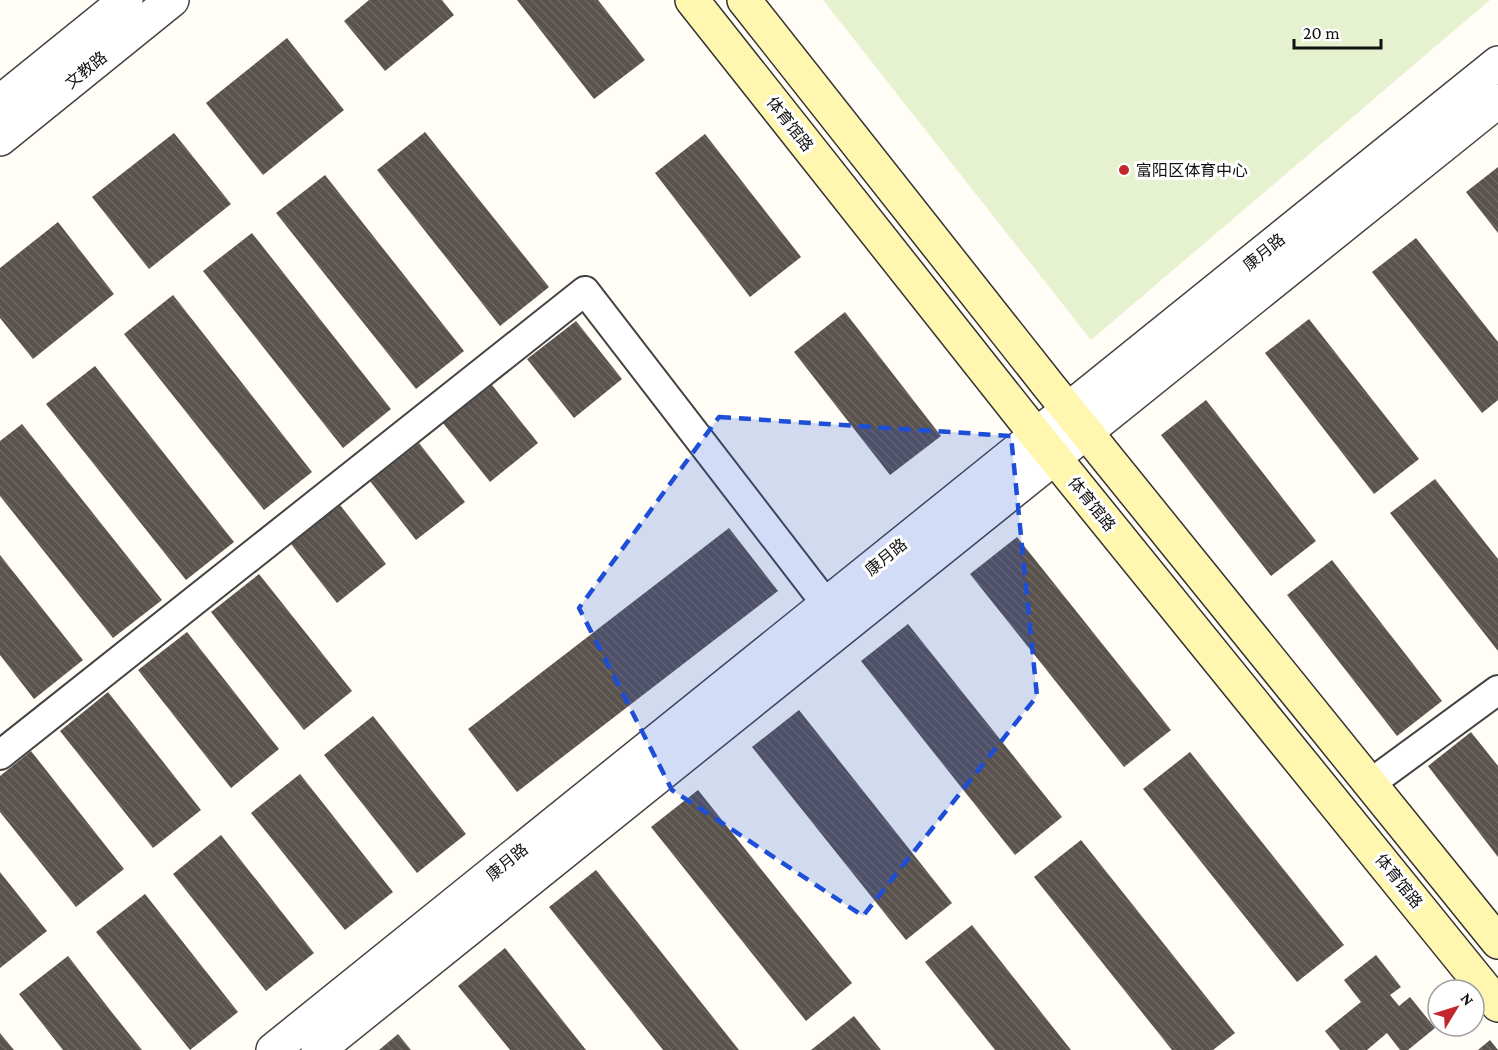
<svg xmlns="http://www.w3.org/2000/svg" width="1498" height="1050" viewBox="0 0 1498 1050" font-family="'Crimson Pro','Noto Sans SC',serif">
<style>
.pitch{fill:#e6f2cf}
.building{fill:url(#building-back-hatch)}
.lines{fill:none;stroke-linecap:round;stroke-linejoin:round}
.minor-casing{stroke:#444;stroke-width:32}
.tertiary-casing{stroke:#444;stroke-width:36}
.secondary-casing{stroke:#333;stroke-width:36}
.minor{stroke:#fff;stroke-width:28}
.tertiary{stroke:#fff;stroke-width:33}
.secondary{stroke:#fff6b0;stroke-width:33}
.marked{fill:#1d4ed8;fill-opacity:0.2;stroke:#1d4ed8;stroke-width:4.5;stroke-dasharray:12 8;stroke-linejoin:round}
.poi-dot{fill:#c4262e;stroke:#fff;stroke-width:2}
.labels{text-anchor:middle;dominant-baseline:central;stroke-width:6;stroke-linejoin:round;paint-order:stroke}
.street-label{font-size:16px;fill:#111;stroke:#fff}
.poi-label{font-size:16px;fill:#111;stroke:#fff;text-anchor:start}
</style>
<defs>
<pattern id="building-back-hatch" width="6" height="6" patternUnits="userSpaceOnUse" patternTransform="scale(1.5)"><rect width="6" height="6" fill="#5a524d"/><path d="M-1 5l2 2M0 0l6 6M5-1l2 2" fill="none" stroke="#6d6662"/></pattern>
</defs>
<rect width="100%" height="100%" fill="#fffdf5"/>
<path class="pitch" d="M823 0H1490L1091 340Z"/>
<g class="building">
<path d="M369 0H442L454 15 385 71 344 21Z"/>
<path d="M517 0H598L645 60 594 99Z"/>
<path d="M287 38 344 110 263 175 206 103Z"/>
<path d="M425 132 549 287 500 326 377 170Z"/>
<path d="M174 133 231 204 149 269 92 197Z"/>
<path d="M705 134 801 257 750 297 655 173Z"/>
<path d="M1498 167V233L1466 192Z"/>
<path d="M325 175 464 351 416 389 276 213Z"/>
<path d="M58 222 114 294 33 359 0 318V268Z"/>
<path d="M252 233 391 409 343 448 203 271Z"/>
<path d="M1416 238 1498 342V400L1482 413 1372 272Z"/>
<path d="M173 295 312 472 264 510 124 334Z"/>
<path d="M845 312 941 436 890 475 794 352Z"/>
<path d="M1309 319 1419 459 1374 494 1265 353Z"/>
<path d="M576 321 622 379 574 418 527 359Z"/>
<path d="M95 366 234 542 186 580 46 404Z"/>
<path d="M492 385 538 443 490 482 443 423Z"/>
<path d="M1206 400 1316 541 1271 576 1161 435Z"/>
<path d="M22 424 162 600 113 638 0 496V441Z"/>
<path d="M419 443 465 502 416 540 370 481Z"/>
<path d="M1435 479 1498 559V651L1390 513Z"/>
<path d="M340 505 386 564 337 603 291 544Z"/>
<path d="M729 528 778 591 517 792 468 729Z"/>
<path d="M1017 537 1171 730 1124 767 970 574Z"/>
<path d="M0 555 83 660 34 699 0 655Z"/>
<path d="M1332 560 1442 701 1397 736 1287 595Z"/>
<path d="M259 574 352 691 304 730 211 612Z"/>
<path d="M908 624 1062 817 1015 855 861 661Z"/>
<path d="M187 632 279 749 231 788 138 670Z"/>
<path d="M108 692 201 810 153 848 60 731Z"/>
<path d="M799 710 952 903 906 940 752 747Z"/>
<path d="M373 716 466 834 417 873 324 755Z"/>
<path d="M1471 732 1498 766V857L1428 766Z"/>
<path d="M31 751 124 869 76 907 0 812V776Z"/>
<path d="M1190 752 1344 945 1297 982 1143 789Z"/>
<path d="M300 774 393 892 345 930 251 813Z"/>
<path d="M698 790 852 983 806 1021 651 827Z"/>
<path d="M221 835 314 953 266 991 173 874Z"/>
<path d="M1081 840 1235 1033 1213 1050H1172L1034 877Z"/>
<path d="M596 870 739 1050H663L549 907Z"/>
<path d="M0 872 47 931 0 968Z"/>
<path d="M145 894 238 1012 190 1050 96 932Z"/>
<path d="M972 925 1071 1050H995L925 962Z"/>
<path d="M505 948 586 1050H510L458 986Z"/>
<path d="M1376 955 1401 987 1390 995 1399 1006 1410 997 1435 1028 1408 1050H1400L1387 1033 1367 1050H1340L1325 1031 1361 1002 1344 980Z"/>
<path d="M68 956 114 1015 142 1050H63L19 994Z"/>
<path d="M854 1016 881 1050H811Z"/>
<path d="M0 1033 14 1050H0Z"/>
<path d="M398 1034 411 1050H379Z"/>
<path d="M1490 1040 1498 1050H1478Z"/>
</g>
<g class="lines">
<defs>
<g id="minor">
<path d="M0 755 585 291 827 605"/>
<path d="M1371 783 1498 690"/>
</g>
<g id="tertiary">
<path d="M0 102 126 0"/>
<path d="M0 139 172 0"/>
<path d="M273 1050 1498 63"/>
<path d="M318 1050 1498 101"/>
</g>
<g id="secondary">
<path d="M692 0 1037 436 1498 1005"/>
<path d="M744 0 1048 385 1498 942"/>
</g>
</defs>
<use href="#minor" class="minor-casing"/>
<use href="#tertiary" class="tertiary-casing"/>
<use href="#secondary" class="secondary-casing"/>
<use href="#minor" class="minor"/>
<use href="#tertiary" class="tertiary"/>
<use href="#secondary" class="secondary"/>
</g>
<path class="marked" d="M719 417 1011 436 1037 696 863 916 672 790 579 608Z"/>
<circle class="poi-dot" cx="1124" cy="170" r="6"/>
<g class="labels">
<g class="street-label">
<text transform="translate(86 70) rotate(-39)">文教路</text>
<text transform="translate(790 124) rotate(52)">体育馆路</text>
<text transform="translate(1264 252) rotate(-39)">康月路</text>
<text transform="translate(1092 504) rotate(51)">体育馆路</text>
<text transform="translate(886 557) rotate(-39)">康月路</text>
<text transform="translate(507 862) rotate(-39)">康月路</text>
<text transform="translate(1399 881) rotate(51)">体育馆路</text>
</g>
<g class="poi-label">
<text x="1136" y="170">富阳区体育中心</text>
</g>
</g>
<g transform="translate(1456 1008) rotate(52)"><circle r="28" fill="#ffffff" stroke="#a0a0a0" stroke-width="1.5"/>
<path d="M0-4.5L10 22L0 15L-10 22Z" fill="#c4262e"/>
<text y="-9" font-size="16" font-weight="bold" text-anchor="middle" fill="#111111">N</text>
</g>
<path d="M1294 39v9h87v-9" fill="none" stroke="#111111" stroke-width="3"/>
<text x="1303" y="39" font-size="18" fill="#111111" stroke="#ffffff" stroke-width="4.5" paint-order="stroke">20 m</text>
</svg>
